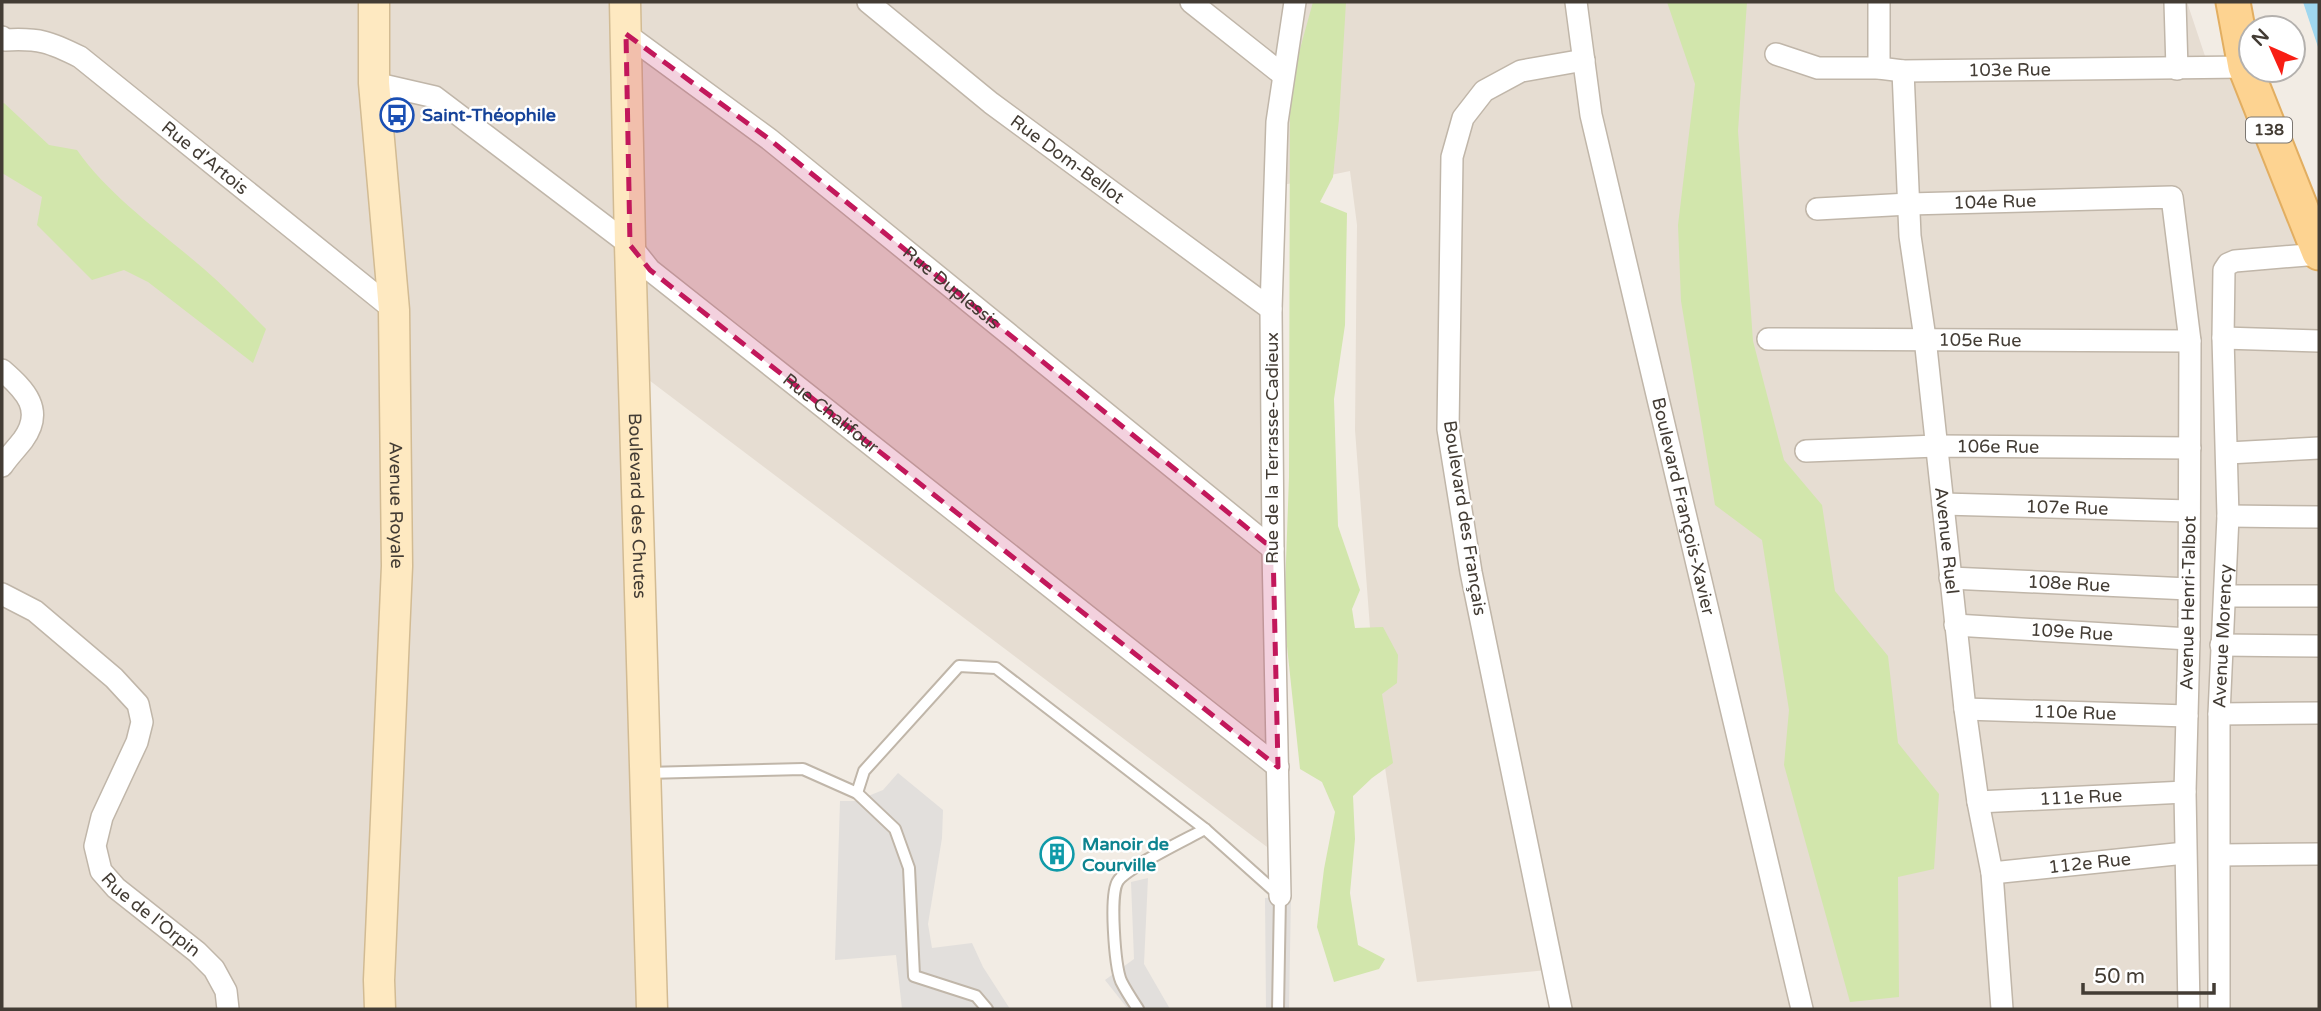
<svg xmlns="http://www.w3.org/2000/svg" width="2321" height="1011" viewBox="0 0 2321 1011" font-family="'Varela Round',sans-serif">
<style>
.residential{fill:#e6ddd2}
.green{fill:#d2e6ac}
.parking{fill:#e2dfdc}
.water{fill:#9fd7ef}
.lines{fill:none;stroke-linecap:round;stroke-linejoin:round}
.lane-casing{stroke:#c0b6a9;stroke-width:14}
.street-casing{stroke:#c0b6a9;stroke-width:24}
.secondary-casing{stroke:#d2bb93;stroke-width:33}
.primary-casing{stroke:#e2ae61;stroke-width:37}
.lane{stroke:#fff;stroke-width:10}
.street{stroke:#fff;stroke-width:21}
.secondary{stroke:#fee9c1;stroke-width:30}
.primary{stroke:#fdd391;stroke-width:33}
.marked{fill:#c2185b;fill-opacity:0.2;stroke:#c2185b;stroke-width:5;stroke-dasharray:14 9;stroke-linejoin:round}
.labels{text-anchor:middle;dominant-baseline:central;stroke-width:5;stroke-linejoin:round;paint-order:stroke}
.shield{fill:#fff;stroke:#7b7671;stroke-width:2}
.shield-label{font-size:16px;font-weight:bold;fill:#433c34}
.street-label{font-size:18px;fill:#433c34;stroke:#fff}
.transit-label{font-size:18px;font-weight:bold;fill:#164399;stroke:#fff;text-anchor:start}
.culture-label{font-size:18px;font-weight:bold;fill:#0d838f;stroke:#fff;text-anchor:start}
</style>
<rect width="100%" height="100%" fill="#f2ece4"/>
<path class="residential" d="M2 2H2187L2211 74 2249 78 2319 258V1009H1567L1558 969 1417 982 1376 707 1355 430 1357 225 1350 171 1278 186 1271 850 637 371 655 998 668 1009H2Z"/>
<g class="green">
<path d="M1313 2H1346L1339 119 1333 177 1320 202 1347 213 1345 325 1334 399 1338 526 1360 590 1352 609 1355 628 1383 627 1398 655 1397 683 1382 694 1393 763 1372 778 1353 796 1355 839 1350 893 1358 945 1385 959 1379 969 1334 982 1317 927 1324 869 1335 812 1322 782 1300 769 1284 618 1289 477 1290 85Z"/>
<path d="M1667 2H1747L1738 131 1753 341 1784 460 1822 505 1835 591 1888 656 1898 743 1939 794 1934 869 1898 877 1899 997 1850 1002 1784 765 1789 710 1762 540 1715 505 1681 301 1678 225 1695 84Z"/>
<path d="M4 103 49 145 77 150C110 197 160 231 204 269 225 287 246 309 266 329L253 363 148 282 124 270 92 280 37 225 42 197 2 173V104Z"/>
</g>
<g class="parking">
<path d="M898 773 943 810 942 838 928 924 932 948 972 943 983 967 1010 1009H902L896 955 835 960 840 801H856L883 790Z"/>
<path d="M1148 878 1144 964 1170 1009H1128L1105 980 1134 959 1131 882Z"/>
<path d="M1291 896 1289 1009H1266L1265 898Z"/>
</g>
<path class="water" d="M2303 2H2319V50Z"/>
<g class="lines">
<defs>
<g id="lane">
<path d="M646 773 803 769 857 793 895 829 909 868 914 976 976 996 987 1009"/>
<path d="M857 793 864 771 959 666 996 668 1205 829 1280 896 1278 1009"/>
<path d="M1138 1009C1132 1000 1126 991 1121 981 1115 966 1109 894 1118 881 1126 868 1189 838 1205 829"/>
</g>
<g id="street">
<path id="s1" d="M868 2 991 103 1271 309"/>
<path d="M1191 2 1283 75"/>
<path id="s2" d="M1576 2 1591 115 1802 1009"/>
<path d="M2175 2 2177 69"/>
<path id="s3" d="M626 34 769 139 1273 549"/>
<path id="s4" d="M2 37 5 40C39 38 50 42 80 57L394 310"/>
<path id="s5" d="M1776 54 1818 68H1879L1903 71 2245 67"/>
<path d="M1879 68V2"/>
<path id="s6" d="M1903 71 1910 236 1925 338 1965 709 1978 802 1992 873 2002 1009"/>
<path id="s7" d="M374 83 435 97 630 245 650 270 1278 767"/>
<path id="s8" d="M1817 209 1909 204 2172 197 2190 341 2189 639 2185 792 2189 1009"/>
<path d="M2223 338 2319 341"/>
<path id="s9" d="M1768 339 2190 341"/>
<path d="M2 370C25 390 45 410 23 440 16 449 8 457 2 466"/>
<path id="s10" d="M1806 451 1937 446 2190 448"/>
<path d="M2228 453 2319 448"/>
<path id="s11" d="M1943 504 2189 511"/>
<path d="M2228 516 2319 517"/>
<path id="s12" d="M1950 578 2189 589"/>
<path id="s13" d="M2 594 35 611 114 678 138 704 142 722 137 742 102 817 95 846 101 871 116 888 197 952 214 969 226 991 228 1009"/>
<path d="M2225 596H2319"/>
<path id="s14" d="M1955 625 2189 639"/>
<path d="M2221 645 2319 646"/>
<path id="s15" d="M1965 709 2187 716"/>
<path d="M2219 714 2319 713"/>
<path id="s16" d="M1978 802 2185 792"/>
<path d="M2220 855 2319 854"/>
<path id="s17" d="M1992 873 2185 853"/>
<path d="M1280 896 1273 549 1271 309 1277 122 1295 2"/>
<path d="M1561 1009 1471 572 1448 429 1452 157 1463 118 1484 91 1521 71 1584 60"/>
<path id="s18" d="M2219 1009V714L2228 516 2223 338 2224 270 2228 264 2235 261 2319 254"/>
</g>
<g id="secondary">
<path id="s19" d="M374 2V83L394 310 397 566 379 980 380 1009"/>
<path id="s20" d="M625 2 630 245 652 1009"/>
</g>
<path id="primary" d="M2233 2 2245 67 2319 253"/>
</defs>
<use href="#lane" class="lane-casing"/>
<use href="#street" class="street-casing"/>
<use href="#secondary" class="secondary-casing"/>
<use href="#primary" class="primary-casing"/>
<use href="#lane" class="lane"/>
<use href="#street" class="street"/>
<use href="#secondary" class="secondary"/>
<use href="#primary" class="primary"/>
</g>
<path class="marked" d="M626 34 769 139 1273 549 1278 767 650 270 630 245Z"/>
<defs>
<symbol id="bus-ring" viewBox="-11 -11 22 22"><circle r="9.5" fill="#fff" stroke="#1a4fb4" stroke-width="1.5"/><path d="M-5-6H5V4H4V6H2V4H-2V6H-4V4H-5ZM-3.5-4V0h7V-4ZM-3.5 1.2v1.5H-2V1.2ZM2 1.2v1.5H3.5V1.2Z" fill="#1a4fb4"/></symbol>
<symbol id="building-ring" viewBox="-11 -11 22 22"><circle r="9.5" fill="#fff" stroke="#0f9aa8" stroke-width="1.5"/><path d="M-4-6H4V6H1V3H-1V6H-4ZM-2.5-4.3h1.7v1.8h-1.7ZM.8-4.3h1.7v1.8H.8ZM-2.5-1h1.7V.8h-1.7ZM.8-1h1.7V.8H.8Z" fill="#0f9aa8"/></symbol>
</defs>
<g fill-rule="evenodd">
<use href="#bus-ring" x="378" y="96" width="38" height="38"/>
<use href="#building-ring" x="1038" y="835" width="38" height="38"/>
</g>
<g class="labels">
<rect class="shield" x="2246" y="117.5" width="46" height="25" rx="5"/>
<g class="shield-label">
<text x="2269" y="130">138</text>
</g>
<g class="street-label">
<text stroke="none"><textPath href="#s5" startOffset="236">103e Rue</textPath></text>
<text stroke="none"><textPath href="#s4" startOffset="243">Rue d'Artois</textPath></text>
<text stroke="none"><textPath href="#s1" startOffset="254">Rue Dom-Bellot</textPath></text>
<text stroke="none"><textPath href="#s8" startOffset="178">104e Rue</textPath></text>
<text stroke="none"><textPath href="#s3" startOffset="413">Rue Duplessis</textPath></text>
<text stroke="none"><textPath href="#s9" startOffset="212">105e Rue</textPath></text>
<text stroke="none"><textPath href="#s7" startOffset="570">Rue Chalifour</textPath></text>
<text stroke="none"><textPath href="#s10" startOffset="192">106e Rue</textPath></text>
<text transform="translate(1272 448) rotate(-90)">Rue de la Terrasse-Cadieux</text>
<text stroke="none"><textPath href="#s19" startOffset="504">Avenue Royale</textPath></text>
<text stroke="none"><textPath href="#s20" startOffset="504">Boulevard des Chutes</textPath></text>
<text stroke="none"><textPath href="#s2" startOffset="516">Boulevard François-Xavier</textPath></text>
<text stroke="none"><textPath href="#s11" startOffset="124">107e Rue</textPath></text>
<text transform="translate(1465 518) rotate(81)">Boulevard des Français</text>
<text stroke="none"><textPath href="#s6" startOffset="472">Avenue Ruel</textPath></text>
<text stroke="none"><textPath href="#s12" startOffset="119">108e Rue</textPath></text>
<text transform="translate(2188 603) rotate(-89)">Avenue Henri-Talbot</text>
<text stroke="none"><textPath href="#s14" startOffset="117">109e Rue</textPath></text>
<text stroke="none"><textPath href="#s18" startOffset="373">Avenue Morency</textPath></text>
<text stroke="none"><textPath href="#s15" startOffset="110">110e Rue</textPath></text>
<text stroke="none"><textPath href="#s16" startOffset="103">111e Rue</textPath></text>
<text stroke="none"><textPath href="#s17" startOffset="98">112e Rue</textPath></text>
<text stroke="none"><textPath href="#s13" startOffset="420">Rue de l'Orpin</textPath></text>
</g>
<g class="transit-label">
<text x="422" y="115">Saint-Théophile</text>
</g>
<g class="culture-label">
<text x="1082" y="844">Manoir de<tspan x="1082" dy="21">Courville</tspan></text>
</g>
</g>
<rect width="2321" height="1011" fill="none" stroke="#433c34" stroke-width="7"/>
<g transform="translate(2272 49) rotate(315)"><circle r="33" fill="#ffffff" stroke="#b4b1ae" stroke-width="2"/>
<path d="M0-5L12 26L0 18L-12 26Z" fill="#f81e14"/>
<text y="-10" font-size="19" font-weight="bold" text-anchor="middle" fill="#433c34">N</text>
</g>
<path d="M2083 983v10h131v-10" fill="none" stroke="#433c34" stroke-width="3.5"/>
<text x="2094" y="983" font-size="21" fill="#433c34" stroke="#ffffff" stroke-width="5" paint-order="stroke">50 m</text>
</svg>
